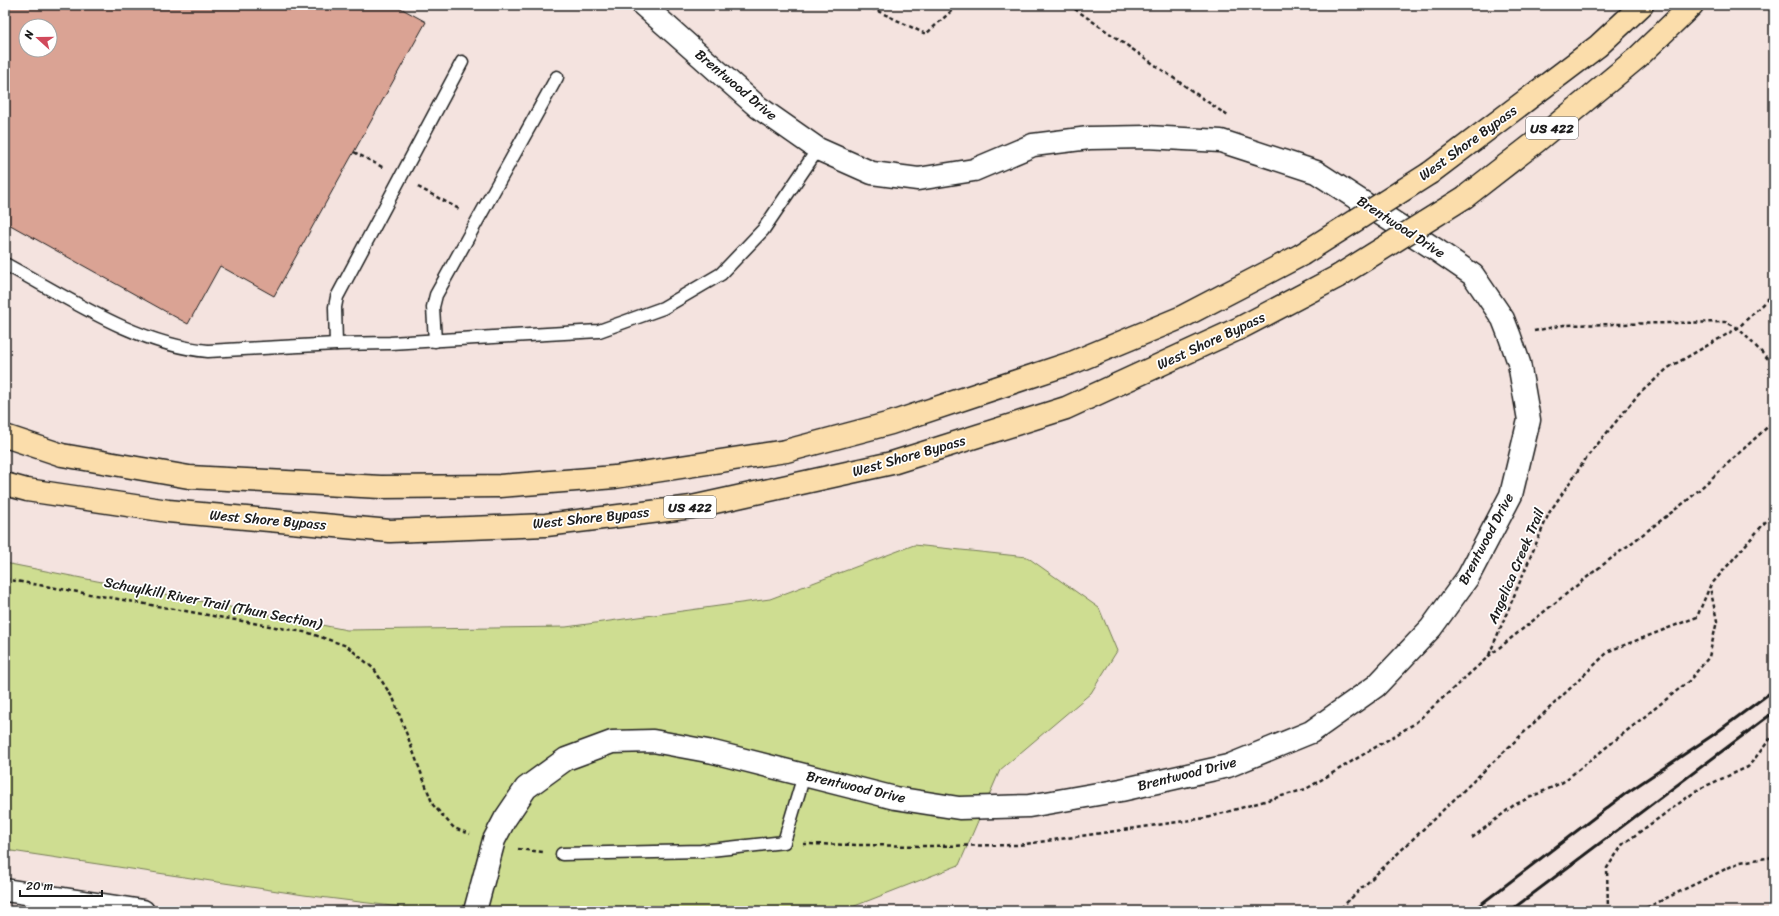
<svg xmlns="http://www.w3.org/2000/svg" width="1779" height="916" viewBox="0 0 1779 916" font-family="Sriracha,sans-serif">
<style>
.green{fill:#cedd91;stroke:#757c56}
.building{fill:#daa394;stroke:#1c1c1c;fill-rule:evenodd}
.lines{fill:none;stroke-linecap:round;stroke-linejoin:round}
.service-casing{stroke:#1c1c1c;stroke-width:15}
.minor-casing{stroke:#1c1c1c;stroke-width:25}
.secondary-casing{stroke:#1c1c1c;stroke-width:25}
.motorway-casing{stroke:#1c1c1c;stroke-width:25}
.path{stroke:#1c1c1c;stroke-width:2.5;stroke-dasharray:4 3;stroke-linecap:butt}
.service{stroke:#fff;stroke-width:12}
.minor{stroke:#fff;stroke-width:22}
.secondary{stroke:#fff;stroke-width:22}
.motorway{stroke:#fbddab;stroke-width:22}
.rail{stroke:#1c1c1c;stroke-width:3}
.motorway-bridge-casing{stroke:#1c1c1c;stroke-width:25;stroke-linecap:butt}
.motorway-bridge{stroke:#fbddab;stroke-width:22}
.labels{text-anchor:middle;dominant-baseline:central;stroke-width:3.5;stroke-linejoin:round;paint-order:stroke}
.shield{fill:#fff;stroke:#606060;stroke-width:1}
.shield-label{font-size:13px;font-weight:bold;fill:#1c1c1c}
.street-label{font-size:14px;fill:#1c1c1c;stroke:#fff}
</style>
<rect width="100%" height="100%" fill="#f4e3df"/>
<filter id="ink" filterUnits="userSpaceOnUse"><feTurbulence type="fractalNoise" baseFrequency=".025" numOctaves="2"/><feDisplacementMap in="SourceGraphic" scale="8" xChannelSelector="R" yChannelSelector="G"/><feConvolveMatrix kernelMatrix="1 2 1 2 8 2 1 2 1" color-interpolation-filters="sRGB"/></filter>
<g filter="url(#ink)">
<path class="green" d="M914 545 1027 557 1099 608 1117 651 1091 693 1000 770 959 865 842 911H432L304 895 5 850V563L347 630 566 627 770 599Z"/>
<path class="building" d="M5 5H395L426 22 274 296 220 266 188 324 5 222ZM26 26H50V50H26Z"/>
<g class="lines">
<defs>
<g id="service">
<path d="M5 264C67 297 136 345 208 351L336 344 390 343 599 331 663 308 721 274 763 230 818 149"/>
<path d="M435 341 433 307 436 295 557 77"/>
<path d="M336 344 335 307 337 297 462 62"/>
<path d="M562 854 701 851 784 842 804 775"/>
</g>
<path id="minor" d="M475 911 494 840 505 819 526 788 566 759 612 742 653 741 713 752 895 798 959 808 1029 806 1121 790 1228 766 1311 732 1376 686 1431 628 1468 577 1511 495 1529 420 1519 363 1510 337 1503 319 1473 275 1438 251 1316 172 1221 141 1147 137 1089 138 1033 145 974 170 918 179 872 173 818 149 758 107 643 5"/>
<path id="secondary" d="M5 890 143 911"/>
<g id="motorway">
<path d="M1430 173 1598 46 1642 5"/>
<path d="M1465 197 1537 141 1638 57 1692 5"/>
<path d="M5 436 62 455 189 477 381 487 500 486 615 477 786 451 891 423 1074 362 1180 318 1301 255"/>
<path d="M5 484 27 490 168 511 390 531 546 525 692 507 892 463 1066 408 1240 328 1337 277"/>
</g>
</defs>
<use href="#service" class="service-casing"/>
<use href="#minor" class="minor-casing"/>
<use href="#secondary" class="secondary-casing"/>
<use href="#motorway" class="motorway-casing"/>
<g class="path">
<path d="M865 5 926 34 958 5"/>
<path d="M1069 5 1228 116"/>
<path d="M1768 5 1774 11"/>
<path d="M354 152 384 168"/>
<path d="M418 187 461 210"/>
<path d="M1534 331 1564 325 1726 322 1738 328 1774 365"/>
<path d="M5 579 309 633 347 646 374 669 394 700 433 805 454 828 470 834"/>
<path d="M1489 655 1549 513 1587 457 1637 396 1668 368 1738 328 1774 293"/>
<path d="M1472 838 1514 805 1563 782 1689 681 1709 657 1717 621 1710 587"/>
<path d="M803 844 923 846 1019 845 1206 818 1306 789 1414 724 1489 656 1591 574 1689 499 1774 421"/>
<path d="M518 849 543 852"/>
<path d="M1327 911 1342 907 1609 651 1697 617 1710 586 1774 512"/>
<path d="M1616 911 1608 910 1607 868 1623 844 1699 789 1748 767 1774 734"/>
<path d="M1640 911 1740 862 1774 857"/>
</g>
<use href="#service" class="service"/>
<use href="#minor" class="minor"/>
<use href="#secondary" class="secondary"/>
<use href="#motorway" class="motorway"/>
<g class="rail">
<path d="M1472 911 1625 794 1713 735 1774 690"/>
<path d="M1510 911 1774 712"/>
</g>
<defs>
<g id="motorway-bridge">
<path d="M1301 255 1430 173"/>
<path d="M1337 277 1465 197"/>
</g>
</defs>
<use href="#motorway-bridge" class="motorway-bridge-casing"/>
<use href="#motorway-bridge" class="motorway-bridge"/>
</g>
</g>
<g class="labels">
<g class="shield">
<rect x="1526" y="117" width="52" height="22" rx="3"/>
<rect x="664" y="496" width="52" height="22" rx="3"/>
</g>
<g class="shield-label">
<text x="1552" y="128">US 422</text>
<text x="690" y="507">US 422</text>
</g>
<g class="street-label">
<text transform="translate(736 85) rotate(40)">Brentwood Drive</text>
<text transform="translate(1468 143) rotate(-36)">West Shore Bypass</text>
<text transform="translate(1401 227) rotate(33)">Brentwood Drive</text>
<text transform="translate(1211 341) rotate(-25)">West Shore Bypass</text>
<text transform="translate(909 456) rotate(-16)">West Shore Bypass</text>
<text transform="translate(591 518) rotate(-6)">West Shore Bypass</text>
<text transform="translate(268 520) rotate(5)">West Shore Bypass</text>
<text transform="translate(1486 539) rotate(-62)">Brentwood Drive</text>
<text transform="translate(1516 566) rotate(-67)">Angelica Creek Trail</text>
<text transform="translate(213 603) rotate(11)">Schuylkill River Trail (Thun Section)</text>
<text transform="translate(1187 774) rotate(-14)">Brentwood Drive</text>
<text transform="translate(856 787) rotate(13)">Brentwood Drive</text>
</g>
</g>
<rect width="1779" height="916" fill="none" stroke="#fff" stroke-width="20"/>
<rect x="10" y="10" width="1759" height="896" fill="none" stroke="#1c1c1c" stroke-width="1.5" filter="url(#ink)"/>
<g transform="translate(38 38) rotate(291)"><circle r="19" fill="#ffffff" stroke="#a4a4a4"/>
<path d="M0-3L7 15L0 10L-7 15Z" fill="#d1495b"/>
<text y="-6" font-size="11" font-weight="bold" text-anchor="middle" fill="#1c1c1c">N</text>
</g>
<path d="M20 890v6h82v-6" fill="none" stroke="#1c1c1c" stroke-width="2"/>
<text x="26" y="890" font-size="12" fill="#1c1c1c" stroke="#ffffff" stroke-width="3" paint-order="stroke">20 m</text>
</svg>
